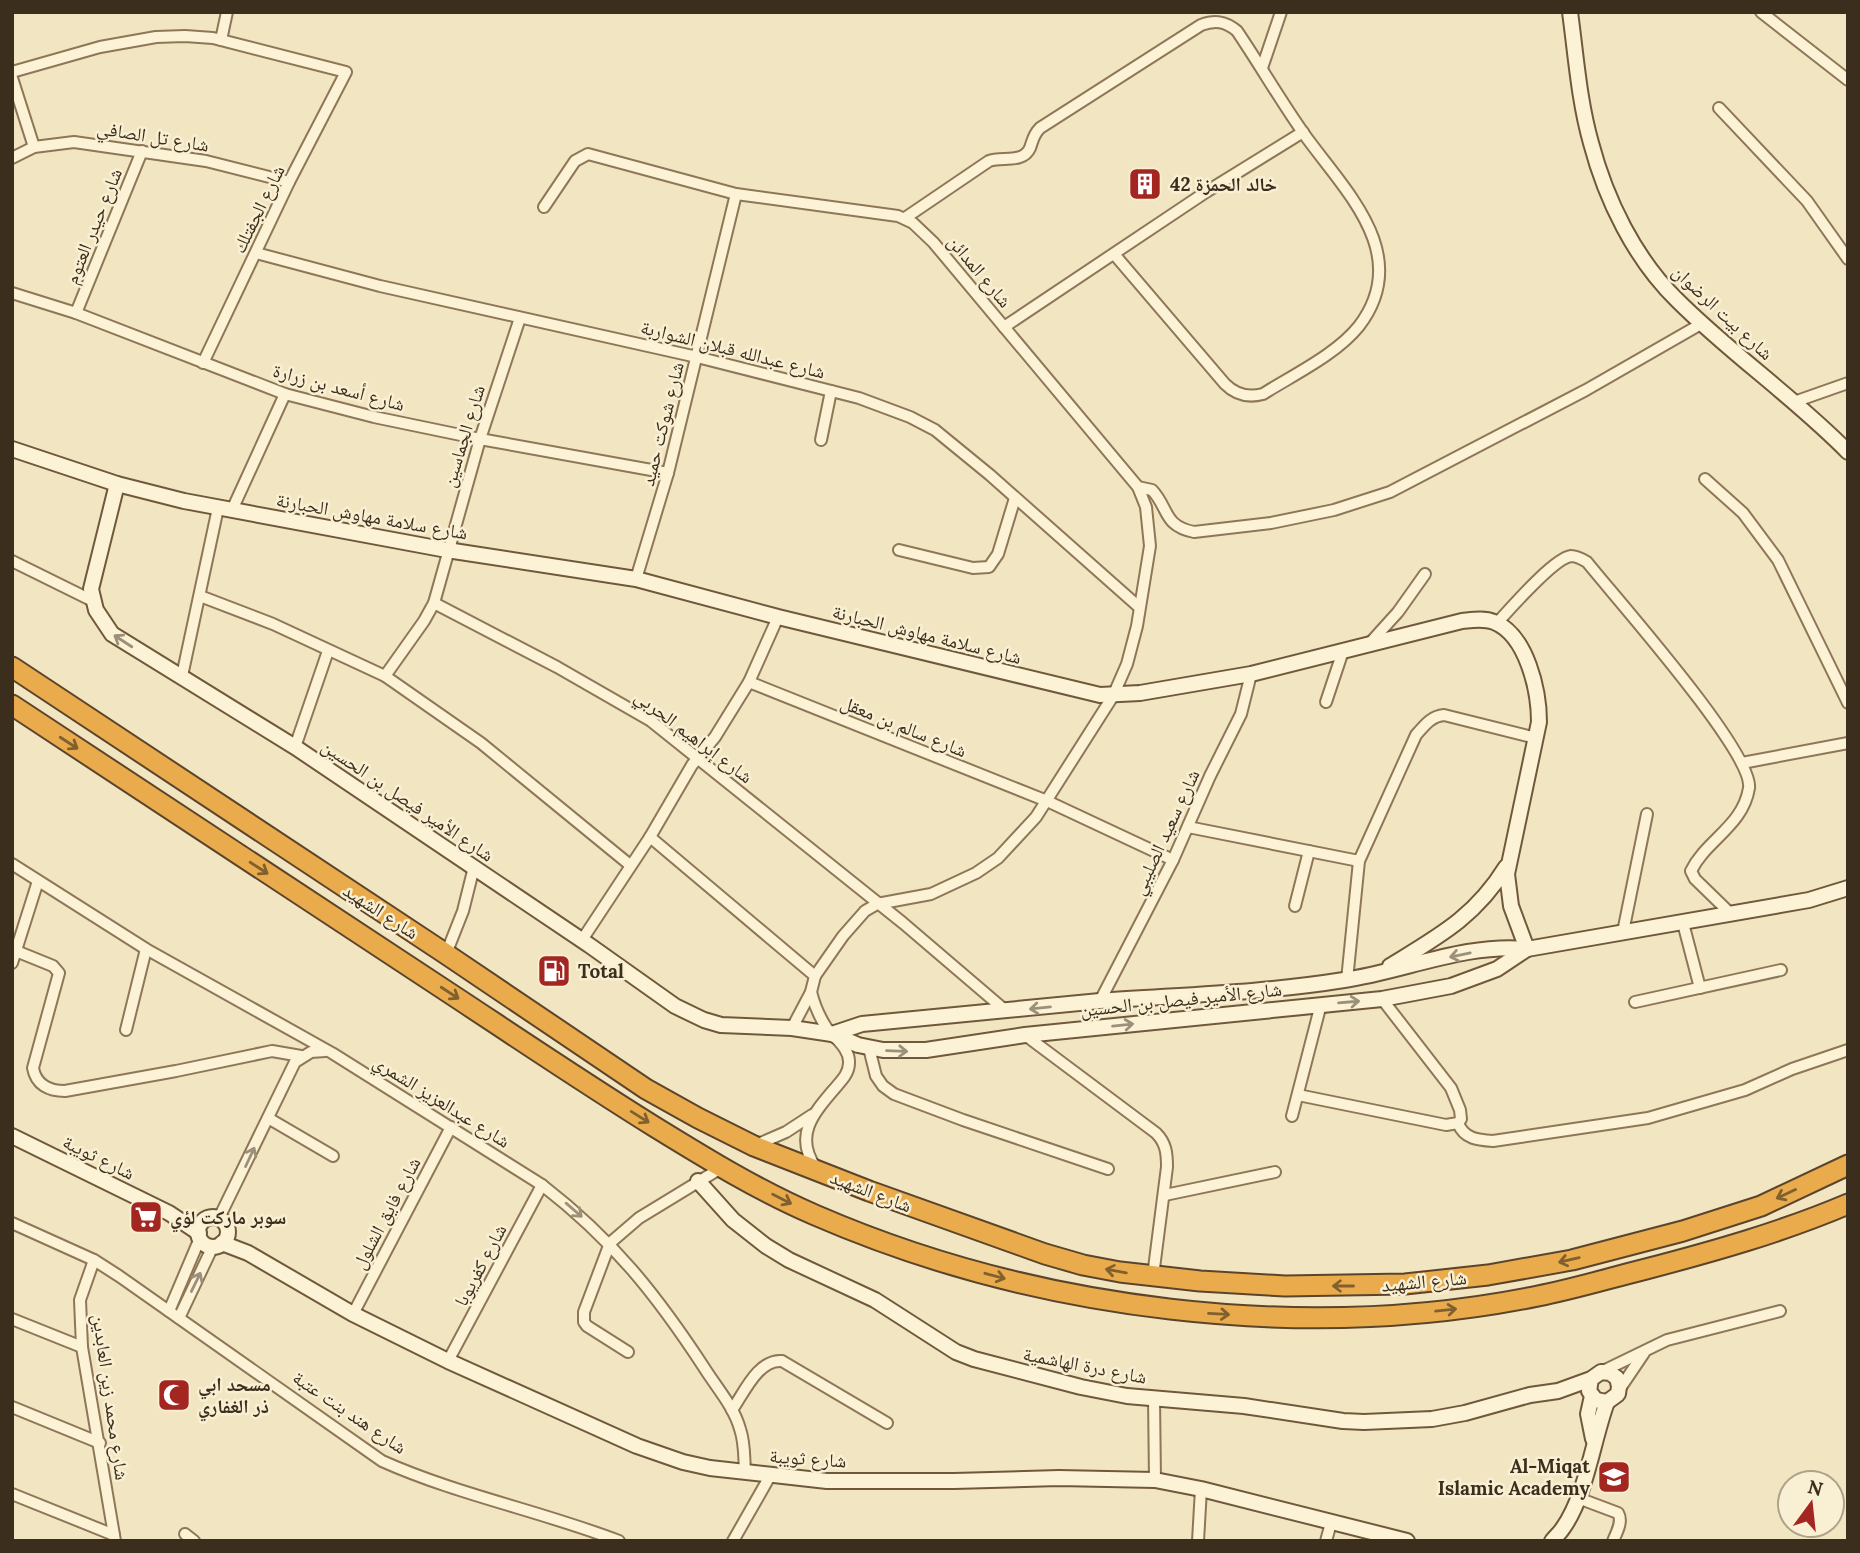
<svg xmlns="http://www.w3.org/2000/svg" width="1860" height="1553" viewBox="0 0 1860 1553" font-family="Lora,'Noto Naskh Arabic',serif">
<style>
.lines{fill:none;stroke-linecap:round;stroke-linejoin:round}
.street-casing{stroke:#8e7757;stroke-width:14}
.secondary-casing{stroke:#70583a;stroke-width:18}
.highway-casing{stroke:#5b442c;stroke-width:23}
.street{stroke:#fcf2d6;stroke-width:10}
.secondary{stroke:#fcf2d6;stroke-width:14}
.highway{stroke:#e9ab4b;stroke-width:19}
.oneway{stroke:#9c907a}
.oneway2{stroke:#81602f}
.labels{text-anchor:middle;dominant-baseline:central;stroke-width:5;stroke-linejoin:round;paint-order:stroke}
.street-label{font-size:19px;fill:#3c2e1d;stroke:#f9efd3}
.poi-label{font-size:19px;font-weight:bold;fill:#3c2e1d;stroke:#f9efd3;text-anchor:start}
</style>
<rect width="100%" height="100%" fill="#f2e6c2"/>
<g class="lines">
<defs>
<g id="street">
<path d="M1761 12 1848 80"/>
<path d="M221 40 227 12"/>
<path d="M1262 68 1281 12"/>
<path d="M12 72 100 47 156 37 185 36 213 38 346 72 289 182 203 363"/>
<path d="M12 78 34 147"/>
<path d="M1719 108 1807 201 1848 259"/>
<path d="M12 158 34 147 74 142 206 161 289 182"/>
<path d="M544 207 575 161 588 154 736 194 898 216 913 223 933 242 1138 487 1146 507 1150 546 1137 626 1127 664 1113 696 1036 817 998 858 976 873 931 894 877 904 865 911 843 936 815 976 811 992 792 1028"/>
<path d="M905 218 989 161C1001 156 1023 164 1030 148 1033 140 1033 135 1040 128L1201 25C1215 20 1225 21 1237 31 1260 65 1280 100 1304 134 1344 190 1414 254 1359 326 1337 354 1293 375 1263 394 1248 398 1236 395 1225 384L1114 254"/>
<path d="M256 253 380 286 697 357 859 398 910 417 935 430 990 475 1139 607"/>
<path d="M12 293 76 313 285 394 374 417 480 439 668 473"/>
<path d="M76 313 142 151"/>
<path d="M1004 327 1206 192 1303 132"/>
<path d="M1794 402 1848 383"/>
<path d="M821 440 831 391"/>
<path d="M1705 479 1743 513 1778 560 1848 703"/>
<path d="M1138 487 1152 490C1169 508 1163 526 1194 532L1271 523 1334 510 1390 492 1586 390 1701 324"/>
<path d="M232 510 285 394"/>
<path d="M899 550 973 568 989 567 998 554 1015 498"/>
<path d="M12 561 93 601"/>
<path d="M636 579 668 473 736 194"/>
<path d="M200 596 273 624 385 676 481 743 630 865"/>
<path d="M434 603 557 667 651 721 903 923 1006 1011"/>
<path d="M1497 623C1510 609 1554 558 1571 556 1577 556 1582 559 1587 562 1614 596 1754 753 1749 788 1743 826 1706 840 1691 871L1695 879 1730 913"/>
<path d="M1370 643 1398 612 1425 574"/>
<path d="M182 676 218 508"/>
<path d="M385 676 424 621 434 603 480 439 520 318"/>
<path d="M749 682 1047 801 1173 860"/>
<path d="M1326 702 1343 651"/>
<path d="M295 747 328 651"/>
<path d="M1742 763 1848 743"/>
<path d="M1188 827 1359 861"/>
<path d="M650 837 815 976"/>
<path d="M12 864 146 949 332 1053 542 1185C613 1240 656 1294 705 1369 717 1388 734 1407 740 1429 745 1443 744 1457 745 1472"/>
<path d="M1295 906 1309 851"/>
<path d="M1683 923 1700 988"/>
<path d="M1623 932 1647 814"/>
<path d="M582 940 650 837 692 765 715 737 749 682 778 617"/>
<path d="M16 951 53 966 59 973 33 1068C36 1085 49 1091 65 1091L176 1071 272 1051 301 1056"/>
<path d="M446 954 463 911 474 867"/>
<path d="M12 963 38 881"/>
<path d="M1347 980 1359 861 1416 735C1424 726 1431 716 1444 715L1536 738"/>
<path d="M811 992C814 1004 819 1016 826 1027 834 1038 850 1048 849 1063 849 1073 842 1080 836 1087 814 1113 793 1135 816 1168"/>
<path d="M1100 1001 1173 860 1210 776 1241 714 1251 674"/>
<path d="M1635 1002 1781 970"/>
<path d="M126 1030 146 949"/>
<path d="M1025 1035 1156 1133C1166 1143 1167 1153 1167 1167L1153 1276"/>
<path d="M869 1048 876 1076 883 1086 894 1094 963 1120 1108 1169"/>
<path d="M1298 1095 1446 1125 1458 1123 1461 1119 1460 1110 1451 1088 1382 999"/>
<path d="M1292 1116 1321 1004"/>
<path d="M268 1118 333 1156"/>
<path d="M1458 1123C1464 1139 1478 1140 1493 1141L1648 1118 1745 1090 1792 1069 1848 1050"/>
<path d="M756 1145 786 1132 812 1115"/>
<path d="M1165 1195 1275 1172"/>
<path d="M219 1218 295 1062 311 1052 325 1051"/>
<path d="M12 1223 94 1260 119 1276 382 1461C458 1495 541 1511 619 1541"/>
<path d="M94 1260 80 1300 82 1347 115 1541"/>
<path d="M169 1311 200 1238"/>
<path d="M353 1314 451 1127"/>
<path d="M179 1318 213 1246"/>
<path d="M12 1319 82 1347"/>
<path d="M628 1352 587 1326 584 1322V1312L610 1243 639 1218 721 1168"/>
<path d="M448 1361 542 1185"/>
<path d="M1601 1372 1667 1340 1780 1311"/>
<path d="M1619 1390 1644 1353"/>
<path d="M1154 1398 1155 1480"/>
<path d="M12 1407 100 1443"/>
<path d="M732 1410C744 1393 758 1359 782 1361L887 1423"/>
<path d="M12 1494 114 1535"/>
<path d="M1578 1498 1618 1513C1623 1521 1617 1532 1613 1541"/>
<path d="M185 1534 194 1541"/>
<path d="M733 1541 770 1476"/>
<path d="M1198 1541 1201 1489"/>
<path d="M1326 1541 1331 1523"/>
</g>
<g id="secondary">
<path d="M1570 12C1576 56 1579 101 1591 143 1606 200 1635 259 1677 300 1731 354 1794 397 1848 452"/>
<path d="M12 449 117 484 184 501 447 550 636 579 778 617 1100 695 1140 693 1251 674 1462 621C1473 620 1484 618 1494 622 1527 635 1539 691 1539 722L1507 874 1511 906 1527 949"/>
<path d="M117 484 91 589 96 610 112 634 295 747 589 945 675 1006 704 1020 721 1025 792 1028 832 1034 858 1045 883 1050H926L1025 1035 1382 999 1451 986 1497 969 1527 949"/>
<path d="M1390 966C1439 936 1475 917 1506 867"/>
<path d="M832 1034 862 1024C941 1017 1021 1008 1100 1001 1182 995 1263 993 1344 980 1405 971 1465 943 1527 949L1809 900 1848 888"/>
<path d="M12 1136 169 1213 199 1233"/>
<path d="M698 1181 733 1220 766 1246 789 1260 875 1300 956 1352 974 1359 1081 1387 1127 1396 1244 1406 1343 1421 1364 1422 1432 1419 1465 1413 1530 1395 1558 1391 1591 1379 1601 1372 1610 1373 1617 1378 1619 1386 1618 1394 1607 1402 1596 1400 1589 1391 1591 1379"/>
<circle cx="213" cy="1232" r="15"/>
<path d="M222 1243 248 1253 353 1314 448 1361 637 1446 683 1462 710 1468 827 1481H954L1059 1478 1155 1480 1201 1489 1407 1541"/>
<path d="M1592 1396 1588 1414 1593 1439"/>
<path d="M1552 1541C1556 1536 1560 1533 1563 1528 1586 1496 1593 1440 1607 1402"/>
</g>
<g id="highway">
<path d="M12 667 446 954 646 1089 698 1118 754 1146 869 1191 1045 1254 1083 1265 1120 1272 1200 1281 1285 1286 1405 1284 1488 1275 1572 1260 1683 1231 1761 1206 1848 1165"/>
<path d="M12 705C162 804 312 901 460 1000 525 1043 589 1086 655 1127 707 1159 759 1191 815 1215 1034 1310 1303 1344 1538 1296 1574 1289 1610 1278 1646 1269 1715 1251 1782 1232 1848 1204"/>
</g>
</defs>
<use href="#street" class="street-casing"/>
<use href="#secondary" class="secondary-casing"/>
<use href="#highway" class="highway-casing"/>
<use href="#street" class="street"/>
<use href="#secondary" class="secondary"/>
<use href="#highway" class="highway"/>
</g>
<defs><path id="oneway-shaft" d="M-6 0H5M1.5-3L5.5 0L1.5 3" fill="none" stroke-width="1.6" stroke-linecap="round" stroke-linejoin="round" transform="scale(1.75)"/></defs>
<g class="oneway">
<use href="#oneway-shaft" transform="translate(123 641) rotate(-147)"/>
<use href="#oneway-shaft" transform="translate(1460 955) rotate(168)"/>
<use href="#oneway-shaft" transform="translate(1349 1002) rotate(-5)"/>
<use href="#oneway-shaft" transform="translate(1040 1008) rotate(174)"/>
<use href="#oneway-shaft" transform="translate(1123 1025) rotate(-6)"/>
<use href="#oneway-shaft" transform="translate(897 1051) rotate(2)"/>
<use href="#oneway-shaft" transform="translate(250 1157) rotate(-65)"/>
<use href="#oneway-shaft" transform="translate(574 1210) rotate(41)"/>
<use href="#oneway-shaft" transform="translate(196 1282) rotate(-64)"/>
</g>
<g class="oneway2">
<use href="#oneway-shaft" transform="translate(69 743) rotate(33)"/>
<use href="#oneway-shaft" transform="translate(259 868) rotate(33)"/>
<use href="#oneway-shaft" transform="translate(450 993) rotate(33)"/>
<use href="#oneway-shaft" transform="translate(640 1117) rotate(32)"/>
<use href="#oneway-shaft" transform="translate(1786 1194) rotate(155)"/>
<use href="#oneway-shaft" transform="translate(782 1199) rotate(27)"/>
<use href="#oneway-shaft" transform="translate(1569 1260) rotate(167)"/>
<use href="#oneway-shaft" transform="translate(1116 1271) rotate(-170)"/>
<use href="#oneway-shaft" transform="translate(995 1276) rotate(15)"/>
<use href="#oneway-shaft" transform="translate(1343 1286) rotate(180)"/>
<use href="#oneway-shaft" transform="translate(1446 1310) rotate(-6)"/>
<use href="#oneway-shaft" transform="translate(1219 1314) rotate(3)"/>
</g>
<defs>
<symbol id="building-square" viewBox="-11 -11 22 22"><rect x="-9" y="-9" width="18" height="18" rx="4" fill="#a32621" stroke="#f9efd3"/><path d="M-4-6H4V6H1V3H-1V6H-4ZM-2.5-4.3h1.7v1.8h-1.7ZM.8-4.3h1.7v1.8H.8ZM-2.5-1h1.7V.8h-1.7ZM.8-1h1.7V.8H.8Z" fill="#fff"/></symbol>
<symbol id="fuel-square" viewBox="-11 -11 22 22"><rect x="-9" y="-9" width="18" height="18" rx="4" fill="#a32621" stroke="#f9efd3"/><path d="M-5.5-6h7V0h2V4h1.3V-2.5L3-4.5l.8-.8L6-3V5H2.5V1h-1V6h-7ZM-4.2-4.7v3.2H.2V-4.7Z" fill="#fff"/></symbol>
<symbol id="supermarket-square" viewBox="-11 -11 22 22"><rect x="-9" y="-9" width="18" height="18" rx="4" fill="#a32621" stroke="#f9efd3"/><path d="M-6-5.5h2.5l.6 2H6L4.5 2H-2.5L-4.4-4H-6ZM-1.5 3.2a1.3 1.3 0 1 0 .1 0ZM3 3.2a1.3 1.3 0 1 0 .1 0Z" fill="#fff"/></symbol>
<symbol id="mosque-square" viewBox="-11 -11 22 22"><rect x="-9" y="-9" width="18" height="18" rx="4" fill="#a32621" stroke="#f9efd3"/><path d="M3.5-4.9A6 6 0 1 0 3.5 4.9A5 5 0 1 1 3.5-4.9Z" fill="#fff"/></symbol>
<symbol id="school-square" viewBox="-11 -11 22 22"><rect x="-9" y="-9" width="18" height="18" rx="4" fill="#a32621" stroke="#f9efd3"/><path d="M0-5L7-2L0 1L-7-2ZM-4 1L0 2.5L4 1V4Q0 6-4 4Z" fill="#fff"/></symbol>
</defs>
<g fill-rule="evenodd">
<use href="#building-square" x="1126" y="165" width="38" height="38"/>
<use href="#fuel-square" x="535" y="952" width="38" height="38"/>
<use href="#supermarket-square" x="127" y="1198" width="38" height="38"/>
<use href="#mosque-square" x="155" y="1376" width="38" height="38"/>
<use href="#school-square" x="1595" y="1458" width="38" height="38"/>
</g>
<g class="labels">
<g class="street-label">
<text transform="translate(153 136) rotate(9)">شارع تل الصافي</text>
<text transform="translate(258 209) rotate(-64)">شارع الجفتلك</text>
<text transform="translate(93 226) rotate(-68)">شارع حيدر العتوم</text>
<text transform="translate(980 271) rotate(50)">شارع المدائن</text>
<text transform="translate(1723 312) rotate(43)">شارع بيت الرضوان</text>
<text transform="translate(733 349) rotate(14)">شارع عبدالله قبلان الشواربة</text>
<text transform="translate(339 387) rotate(15)">شارع أسعد بن زرارة</text>
<text transform="translate(662 424) rotate(-76)">شارع شوكت حميد</text>
<text transform="translate(463 436) rotate(-73)">شارع الجماسين</text>
<text transform="translate(372 516) rotate(10)">شارع سلامة مهاوش الحبارنة</text>
<text transform="translate(927 634) rotate(14)">شارع سلامة مهاوش الحبارنة</text>
<text transform="translate(904 726) rotate(22)">شارع سالم بن معقل</text>
<text transform="translate(694 736) rotate(37)">شارع إبراهيم الحربي</text>
<text transform="translate(408 800) rotate(34)">شارع الأمير فيصل بن الحسين</text>
<text transform="translate(1165 832) rotate(-65)">شارع سعيد الصليبي</text>
<text transform="translate(381 911) rotate(33)">شارع الشهيد</text>
<text transform="translate(1181 999) rotate(-6)">شارع الأمير فيصل بن الحسين</text>
<text transform="translate(442 1101) rotate(32)">شارع عبدالعزيز الشمري</text>
<text transform="translate(99 1157) rotate(26)">شارع ثويبة</text>
<text transform="translate(871 1191) rotate(21)">شارع الشهيد</text>
<text transform="translate(386 1213) rotate(-62)">شارع فايق الشلول</text>
<text transform="translate(480 1265) rotate(-62)">شارع كفريوبا</text>
<text transform="translate(1424 1281) rotate(-5)">شارع الشهيد</text>
<text transform="translate(1085 1365) rotate(11)">شارع درة الهاشمية</text>
<text transform="translate(111 1397) rotate(82)">شارع محمد زين العابدين</text>
<text transform="translate(350 1412) rotate(34)">شارع هند بنت عتبة</text>
<text transform="translate(808 1458) rotate(4)">شارع ثويبة</text>
</g>
<g class="poi-label">
<text x="1170" y="184">خالد الحمزة 42</text>
<text x="578" y="971">Total</text>
<text x="170" y="1217">سوبر ماركت لؤي</text>
<text x="198" y="1384">مسحد ابي<tspan x="198" dy="22">ذر الغفاري</tspan></text>
<text x="1590" y="1466" text-anchor="end">Al-Miqat<tspan x="1590" dy="22">Islamic Academy</tspan></text>
</g>
</g>
<rect width="1860" height="1553" fill="none" stroke="#3c2e1d" stroke-width="28"/>
<g transform="translate(1811 1504) rotate(15)"><circle r="33" fill="#f9efd3" stroke="#ada28a" stroke-width="2"/>
<path d="M0-5L12 26L0 18L-12 26Z" fill="#a32621"/>
<text y="-10" font-size="19" font-weight="bold" text-anchor="middle" fill="#3c2e1d">N</text>
</g>
</svg>
